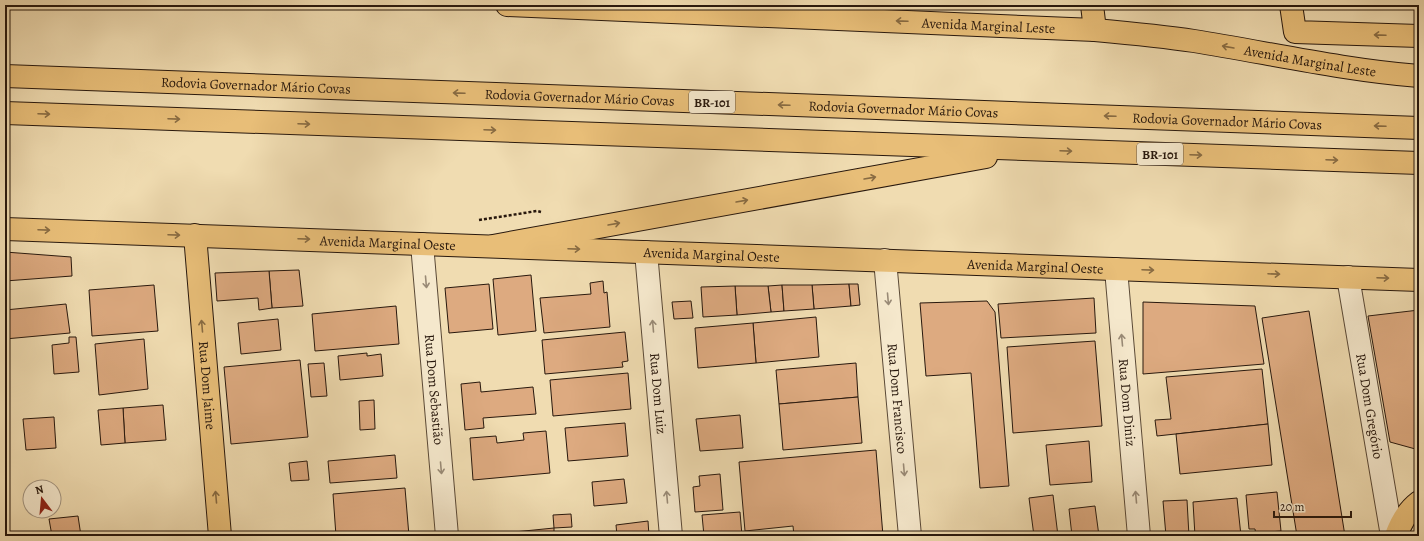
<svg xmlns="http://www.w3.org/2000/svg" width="1424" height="541" viewBox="0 0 1424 541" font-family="Alegreya,serif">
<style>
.building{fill:#ddaa80;stroke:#28180d}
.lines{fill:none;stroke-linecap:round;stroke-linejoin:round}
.minor-casing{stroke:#5a4936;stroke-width:24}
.major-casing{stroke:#28180d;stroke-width:24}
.highway-casing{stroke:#28180d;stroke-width:24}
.path{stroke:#28180d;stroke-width:2.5;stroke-dasharray:3 2;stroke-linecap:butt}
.minor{stroke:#f5e8cc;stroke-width:22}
.major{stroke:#e8be78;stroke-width:22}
.highway{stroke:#e8be78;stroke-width:22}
.oneway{stroke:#886b42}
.oneway2{stroke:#998a76}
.labels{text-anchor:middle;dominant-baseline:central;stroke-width:4;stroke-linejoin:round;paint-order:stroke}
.shield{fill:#f5e8cc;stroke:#665646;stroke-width:1}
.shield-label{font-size:13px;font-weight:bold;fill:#28180d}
.street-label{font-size:14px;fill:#28180d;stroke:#f5e8cc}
</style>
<rect width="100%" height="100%" fill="#f0dcb1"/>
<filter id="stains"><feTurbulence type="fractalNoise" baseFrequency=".005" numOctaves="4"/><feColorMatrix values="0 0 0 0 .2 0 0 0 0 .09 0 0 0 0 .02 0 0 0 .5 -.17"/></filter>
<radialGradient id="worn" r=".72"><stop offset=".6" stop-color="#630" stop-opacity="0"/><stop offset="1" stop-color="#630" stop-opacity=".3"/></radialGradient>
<g class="building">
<path d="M5 252 71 257 72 276 5 281Z"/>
<path d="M299 270 303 306 272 308 269 271Z"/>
<path d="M269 271 272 308 259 310 258 298 217 301 215 273Z"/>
<path d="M531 275 536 331 498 335 493 279Z"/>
<path d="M603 281 604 293 607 292 610 327 544 333 540 298 591 294 590 283Z"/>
<path d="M489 284 493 329 449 333 445 288Z"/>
<path d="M849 284 851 306 814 309 812 285Z"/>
<path d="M849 284H858L860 305 851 306Z"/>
<path d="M154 285 158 331 92 336 89 290Z"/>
<path d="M782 285 784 311 771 312 768 286Z"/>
<path d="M782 285H812L814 309 784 311Z"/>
<path d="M735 286H768L771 312 737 315Z"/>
<path d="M735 286 737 315 703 317 701 287Z"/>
<path d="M1094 298 1096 333 1001 338 998 304Z"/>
<path d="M691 301 693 318 674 319 672 302Z"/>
<path d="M987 301 995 312 1009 486 980 488 971 373 926 376 920 303Z"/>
<path d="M1143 302 1255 306 1264 364 1143 374Z"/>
<path d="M66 304 70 333 5 339V310Z"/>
<path d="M396 306 399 344 315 351 312 314Z"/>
<path d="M1419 310V450L1390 442 1368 316Z"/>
<path d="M1309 311 1345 536H1297L1262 318Z"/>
<path d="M816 317 819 357 756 363 753 323Z"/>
<path d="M278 319 281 350 241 354 238 323Z"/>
<path d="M753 323 756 363 698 368 695 328Z"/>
<path d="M625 332 628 361 622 362 623 367 545 374 542 340Z"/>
<path d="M69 337H76L79 372 54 374 52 345 69 343Z"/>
<path d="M144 339 148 389 99 395 95 344Z"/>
<path d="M1095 341 1102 426 1013 433 1007 347Z"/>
<path d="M367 353V356L381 354 383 376 340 380 338 356Z"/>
<path d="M300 360 308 437 231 444 224 367Z"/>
<path d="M324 363 327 396 311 397 308 364Z"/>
<path d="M856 363 858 397 779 404 776 370Z"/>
<path d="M1262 369 1268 424 1157 436 1155 420 1171 419 1166 377Z"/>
<path d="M628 373 631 409 553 416 550 380Z"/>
<path d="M480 382 481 392 533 387 536 414 483 418 484 428 465 430 461 384Z"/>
<path d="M858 397 862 443 783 450 779 404Z"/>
<path d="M374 400 375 429 360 430 359 401Z"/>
<path d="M163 405 166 440 125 443 123 408Z"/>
<path d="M123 408 125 443 101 445 98 410Z"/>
<path d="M740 415 743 448 700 451 696 419Z"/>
<path d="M54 417 56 448 26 450 23 419Z"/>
<path d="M625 423 628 456 568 461 565 428Z"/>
<path d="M1268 424 1272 465 1180 474 1176 434Z"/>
<path d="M546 431 550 473 473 480 470 438 496 436 497 443 524 440 523 433Z"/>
<path d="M1089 441 1092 482 1050 485 1046 445Z"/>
<path d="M876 450 883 536H794L793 526 745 531 739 462Z"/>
<path d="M395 455 397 478 330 483 328 461Z"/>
<path d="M307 461 309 480 291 481 289 463Z"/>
<path d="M720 474 723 510 695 512 693 487 700 486 699 476Z"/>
<path d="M624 479 627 503 594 506 592 482Z"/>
<path d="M405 488 409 536H336L333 494Z"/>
<path d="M1277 492 1281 531 1269 532V536H1256L1255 529H1249L1246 495Z"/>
<path d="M1053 495 1058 536H1034L1029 498Z"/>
<path d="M1237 498 1241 536H1195L1193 502Z"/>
<path d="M1187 500 1189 536H1166L1163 501Z"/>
<path d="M1095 506 1099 536H1072L1069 509Z"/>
<path d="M740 512 742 536H704L702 515Z"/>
<path d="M571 514 572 527 554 528 553 515Z"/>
<path d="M78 516 81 536H52L49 519Z"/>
<path d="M648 521 649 536H617L616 525Z"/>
<path d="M554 528V536H514V532Z"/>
</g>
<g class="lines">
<defs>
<g id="minor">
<path d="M862 5 863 20"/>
<path id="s1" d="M422 244 447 536"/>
<path id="s2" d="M646 252 671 536"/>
<path id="s3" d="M885 260 910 536"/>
<path id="s4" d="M1116 269 1139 536"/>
<path id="s5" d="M1348 277 1392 536"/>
</g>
<g id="major">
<path id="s6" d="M507 5 1095 30C1128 33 1161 36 1194 41 1269 53 1344 70 1419 76"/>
<path d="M1092 5 1095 30"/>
<path d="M1291 5 1295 32 1419 36"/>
<path id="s7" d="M5 229 1419 280"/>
<path id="s8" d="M195 235 220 536"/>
<path d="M1396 536C1401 522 1407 511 1419 502"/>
</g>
<g id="highway">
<path id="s9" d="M5 76 1419 128"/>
<path d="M5 113 1419 163"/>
<path d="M493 246 986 157"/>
</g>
</defs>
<use href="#minor" class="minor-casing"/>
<use href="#major" class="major-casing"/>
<use href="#highway" class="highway-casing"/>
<path class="path" d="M479 220 537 211 541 212"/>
<use href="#minor" class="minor"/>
<use href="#major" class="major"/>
<use href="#highway" class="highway"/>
</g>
<defs><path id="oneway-shaft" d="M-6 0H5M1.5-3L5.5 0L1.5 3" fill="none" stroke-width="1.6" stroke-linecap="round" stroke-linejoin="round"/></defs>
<g class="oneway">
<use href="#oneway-shaft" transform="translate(902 21) rotate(-178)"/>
<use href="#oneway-shaft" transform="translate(1380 35) rotate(-178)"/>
<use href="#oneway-shaft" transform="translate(1228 47) rotate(-170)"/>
<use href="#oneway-shaft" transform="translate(459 93) rotate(-178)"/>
<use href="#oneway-shaft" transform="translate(784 105) rotate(-178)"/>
<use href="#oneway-shaft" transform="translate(44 114) rotate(2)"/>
<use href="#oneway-shaft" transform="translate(1110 116) rotate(-178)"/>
<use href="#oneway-shaft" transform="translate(174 119) rotate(2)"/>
<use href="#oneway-shaft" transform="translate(304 124) rotate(2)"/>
<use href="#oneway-shaft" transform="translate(1380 126) rotate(-178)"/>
<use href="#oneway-shaft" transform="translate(490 130) rotate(2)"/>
<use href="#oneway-shaft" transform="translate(1066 151) rotate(2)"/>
<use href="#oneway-shaft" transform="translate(1196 155) rotate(2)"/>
<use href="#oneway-shaft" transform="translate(1332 160) rotate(2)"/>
<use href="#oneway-shaft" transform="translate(870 178) rotate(-10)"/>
<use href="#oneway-shaft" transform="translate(742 201) rotate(-10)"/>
<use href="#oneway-shaft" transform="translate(614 224) rotate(-10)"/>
<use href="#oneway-shaft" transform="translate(44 230) rotate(2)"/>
<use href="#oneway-shaft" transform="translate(174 235) rotate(2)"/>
<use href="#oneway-shaft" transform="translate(304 239) rotate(2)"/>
<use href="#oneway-shaft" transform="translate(574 249) rotate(2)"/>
<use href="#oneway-shaft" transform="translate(1148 270) rotate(2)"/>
<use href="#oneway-shaft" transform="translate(1274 274) rotate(2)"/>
<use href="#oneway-shaft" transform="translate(1383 278) rotate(2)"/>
<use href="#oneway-shaft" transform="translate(202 326) rotate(-95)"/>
<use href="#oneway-shaft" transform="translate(216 497) rotate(-95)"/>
</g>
<g class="oneway2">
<use href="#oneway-shaft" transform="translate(426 282) rotate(85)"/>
<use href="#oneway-shaft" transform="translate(888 299) rotate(85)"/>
<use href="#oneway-shaft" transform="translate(653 326) rotate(-95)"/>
<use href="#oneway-shaft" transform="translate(1122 340) rotate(-95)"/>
<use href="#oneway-shaft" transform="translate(441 468) rotate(85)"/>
<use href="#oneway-shaft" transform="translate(904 470) rotate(85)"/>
<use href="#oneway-shaft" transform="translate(667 497) rotate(-95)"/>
<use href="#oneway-shaft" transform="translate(1136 497) rotate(-95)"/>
</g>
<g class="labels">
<g class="shield">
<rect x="689" y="91" width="46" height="22" rx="3"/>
<rect x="1137" y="143" width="46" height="22" rx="3"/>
</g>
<g class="shield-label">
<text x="712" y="102">BR-101</text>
<text x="1160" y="154">BR-101</text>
</g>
<g class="street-label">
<text stroke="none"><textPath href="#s6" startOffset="482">Avenida Marginal Leste</textPath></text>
<text stroke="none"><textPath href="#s6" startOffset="806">Avenida Marginal Leste</textPath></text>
<text stroke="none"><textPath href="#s9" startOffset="251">Rodovia Governador Mário Covas</textPath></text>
<text stroke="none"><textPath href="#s9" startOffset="575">Rodovia Governador Mário Covas</textPath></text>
<text stroke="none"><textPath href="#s9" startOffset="899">Rodovia Governador Mário Covas</textPath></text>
<text stroke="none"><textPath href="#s9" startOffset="1223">Rodovia Governador Mário Covas</textPath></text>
<text stroke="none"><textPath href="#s7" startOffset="383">Avenida Marginal Oeste</textPath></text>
<text stroke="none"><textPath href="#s7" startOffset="707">Avenida Marginal Oeste</textPath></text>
<text stroke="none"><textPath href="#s7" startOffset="1031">Avenida Marginal Oeste</textPath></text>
<text stroke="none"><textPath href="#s8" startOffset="151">Rua Dom Jaime</textPath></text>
<text stroke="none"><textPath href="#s1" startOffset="146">Rua Dom Sebastião</textPath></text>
<text stroke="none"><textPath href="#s2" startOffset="142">Rua Dom Luiz</textPath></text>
<text stroke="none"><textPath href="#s3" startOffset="139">Rua Dom Francisco</textPath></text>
<text stroke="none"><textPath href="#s4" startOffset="134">Rua Dom Diniz</textPath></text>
<text stroke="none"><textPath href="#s5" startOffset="131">Rua Dom Gregório</textPath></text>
</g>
</g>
<rect width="1424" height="541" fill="none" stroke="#f0dcb1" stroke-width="20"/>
<rect x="6" y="6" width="1412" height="529" fill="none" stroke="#28180d" stroke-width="2"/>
<rect x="10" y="10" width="1404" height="521" fill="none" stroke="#28180d"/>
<g transform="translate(42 499) rotate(344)"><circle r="19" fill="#f5e8cc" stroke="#a39580"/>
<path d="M0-3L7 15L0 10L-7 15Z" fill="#8f2418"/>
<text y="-6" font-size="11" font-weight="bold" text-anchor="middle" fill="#28180d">N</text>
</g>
<path d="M1274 511v6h77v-6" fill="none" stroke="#28180d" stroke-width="2"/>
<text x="1280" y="511" font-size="12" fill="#28180d" stroke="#f5e8cc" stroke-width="3" paint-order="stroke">20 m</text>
<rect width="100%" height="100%" filter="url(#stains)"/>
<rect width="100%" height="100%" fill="url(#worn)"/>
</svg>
